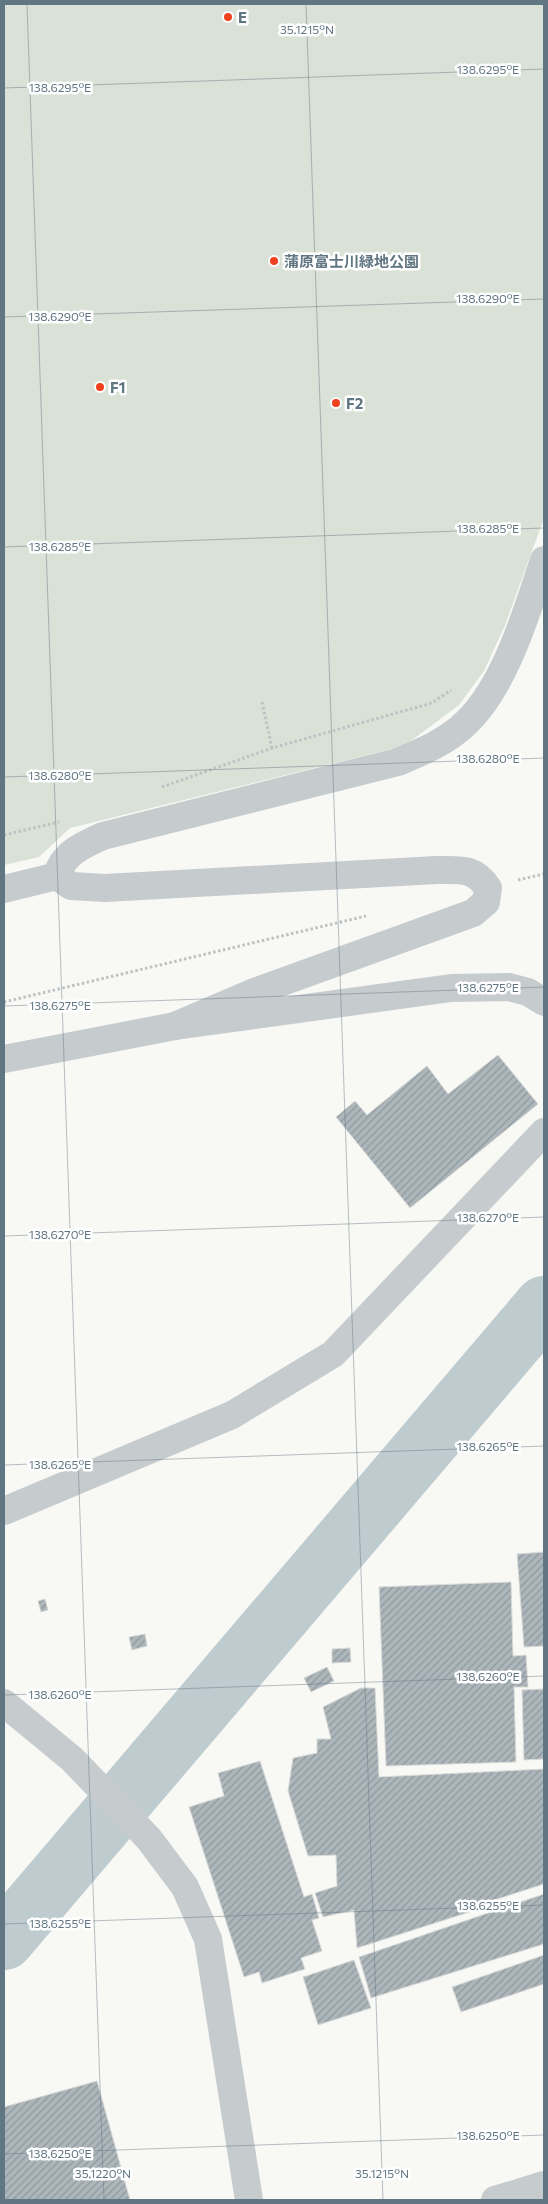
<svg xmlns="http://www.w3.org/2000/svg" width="548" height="2204" viewBox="0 0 548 2204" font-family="Commissioner,'Noto Sans JP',sans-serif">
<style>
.park{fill:#dae1d6}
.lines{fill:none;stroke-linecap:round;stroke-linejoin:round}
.river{stroke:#becbcf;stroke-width:60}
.building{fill:url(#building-hatch);stroke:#dadad8}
.path{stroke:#bfc2c4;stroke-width:3;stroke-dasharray:2.5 2.5;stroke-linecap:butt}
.minor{stroke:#c6cbce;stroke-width:28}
.ticks{fill:none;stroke:#617683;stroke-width:1;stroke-opacity:0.45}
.poi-dot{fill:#f0411e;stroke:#fff;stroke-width:2}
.labels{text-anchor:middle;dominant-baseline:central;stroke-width:5;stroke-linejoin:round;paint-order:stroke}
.poi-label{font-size:15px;font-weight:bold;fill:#617683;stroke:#fff;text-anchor:start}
.ticks-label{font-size:12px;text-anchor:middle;fill:#617683;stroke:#fff;stroke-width:5;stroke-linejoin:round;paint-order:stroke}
</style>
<defs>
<pattern id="building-hatch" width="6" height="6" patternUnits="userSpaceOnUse" patternTransform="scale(1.25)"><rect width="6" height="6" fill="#acb6bb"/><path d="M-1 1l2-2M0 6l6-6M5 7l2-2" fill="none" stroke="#8f999d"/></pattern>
</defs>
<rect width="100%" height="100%" fill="#f8f8f5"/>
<path class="park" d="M4 4H544V518L505 625 484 671 459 705 404 746 70 828 39 857 4 865Z"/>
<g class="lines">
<path class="river" d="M4 1940 544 1306"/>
</g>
<g class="building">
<path d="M498 1055 538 1104 410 1208 336 1117 355 1101 367 1115 427 1066 448 1094Z"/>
<path d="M544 1552V1646L524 1647 517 1554Z"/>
<path d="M511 1582 513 1656 526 1655 528 1687H514L516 1762 386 1766 379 1587Z"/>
<path d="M45 1599 48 1610 41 1612 38 1601Z"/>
<path d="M145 1634 147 1646 132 1650 129 1637Z"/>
<path d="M350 1648 351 1662 332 1663V1649Z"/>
<path d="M327 1667 334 1681 311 1692 304 1678Z"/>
<path d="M361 1688H375L379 1777 544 1769V1884L482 1904V1908L357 1948 354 1910 323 1917 315 1893 337 1886 336 1855 308 1856 288 1791 293 1758 317 1753V1739H331L323 1707Z"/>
<path d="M544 1689V1759L524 1760 522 1690Z"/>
<path d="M260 1761 304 1897 312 1894 319 1918 312 1920 322 1951 301 1958 305 1969 262 1983 259 1972 244 1977 189 1807 224 1796 218 1773Z"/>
<path d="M544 1894V1944L371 1998 359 1957Z"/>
<path d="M544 1955V1984L461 2012 452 1987Z"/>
<path d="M354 1960 371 2008 318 2025 303 1977Z"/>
<path d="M97 2081 130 2200H4V2107Z"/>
</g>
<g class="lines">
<g class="path">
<path d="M262 702 272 748"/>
<path d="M162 787 272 748 432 703 451 690"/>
<path d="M4 835 59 822"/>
<path d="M518 880 544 874"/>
<path d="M4 1002 366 916"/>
</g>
<g class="minor">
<path d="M57 876 71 886 105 888 437 870C460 870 474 867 488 888L486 902 473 913 257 991 175 1026"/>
<path d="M57 876C62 854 83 845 103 836L398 762C422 752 448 741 467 722 506 684 527 611 544 560"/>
<path d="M4 889 57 876"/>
<path d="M4 1059 175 1026 451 988 509 987 528 992 544 1002"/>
<path d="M4 1511 232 1415 333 1354 544 1132"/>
<path d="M4 1703 72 1759 149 1839 185 1887 208 1939 249 2200"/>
<path d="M495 2200 544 2185"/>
</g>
</g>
<path class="ticks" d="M27 4 104 2200M306 4 383 2200M4 88 544 69M4 317 544 299M4 547 544 528M4 777 544 758M4 1006 544 987M4 1236 544 1217M4 1465 544 1446M4 1695 544 1676M4 1924 544 1905M4 2154 544 2135"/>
<g class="poi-dot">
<circle cx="228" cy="17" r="5"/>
<circle cx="274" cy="261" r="5"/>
<circle cx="100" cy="387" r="5"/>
<circle cx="336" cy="403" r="5"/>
</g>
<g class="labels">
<g class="poi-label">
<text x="238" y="17">E</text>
<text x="284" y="261">蒲原富士川緑地公園</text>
<text x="110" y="387">F1</text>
<text x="346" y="403">F2</text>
</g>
</g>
<g class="ticks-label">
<text x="307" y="34">35.1215°N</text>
<text x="488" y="74">138.6295°E</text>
<text x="60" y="92">138.6295°E</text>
<text x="488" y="303">138.6290°E</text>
<text x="60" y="321">138.6290°E</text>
<text x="488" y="533">138.6285°E</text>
<text x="60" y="551">138.6285°E</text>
<text x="488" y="763">138.6280°E</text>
<text x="60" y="780">138.6280°E</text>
<text x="488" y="992">138.6275°E</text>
<text x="60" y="1010">138.6275°E</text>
<text x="488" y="1222">138.6270°E</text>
<text x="60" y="1239">138.6270°E</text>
<text x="488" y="1451">138.6265°E</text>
<text x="60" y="1469">138.6265°E</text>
<text x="488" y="1681">138.6260°E</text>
<text x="60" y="1699">138.6260°E</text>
<text x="488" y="1910">138.6255°E</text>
<text x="60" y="1928">138.6255°E</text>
<text x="488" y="2140">138.6250°E</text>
<text x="60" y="2158">138.6250°E</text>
<text x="103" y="2178">35.1220°N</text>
<text x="382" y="2178">35.1215°N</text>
</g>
<rect width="548" height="2204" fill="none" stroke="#617683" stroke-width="10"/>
</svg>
